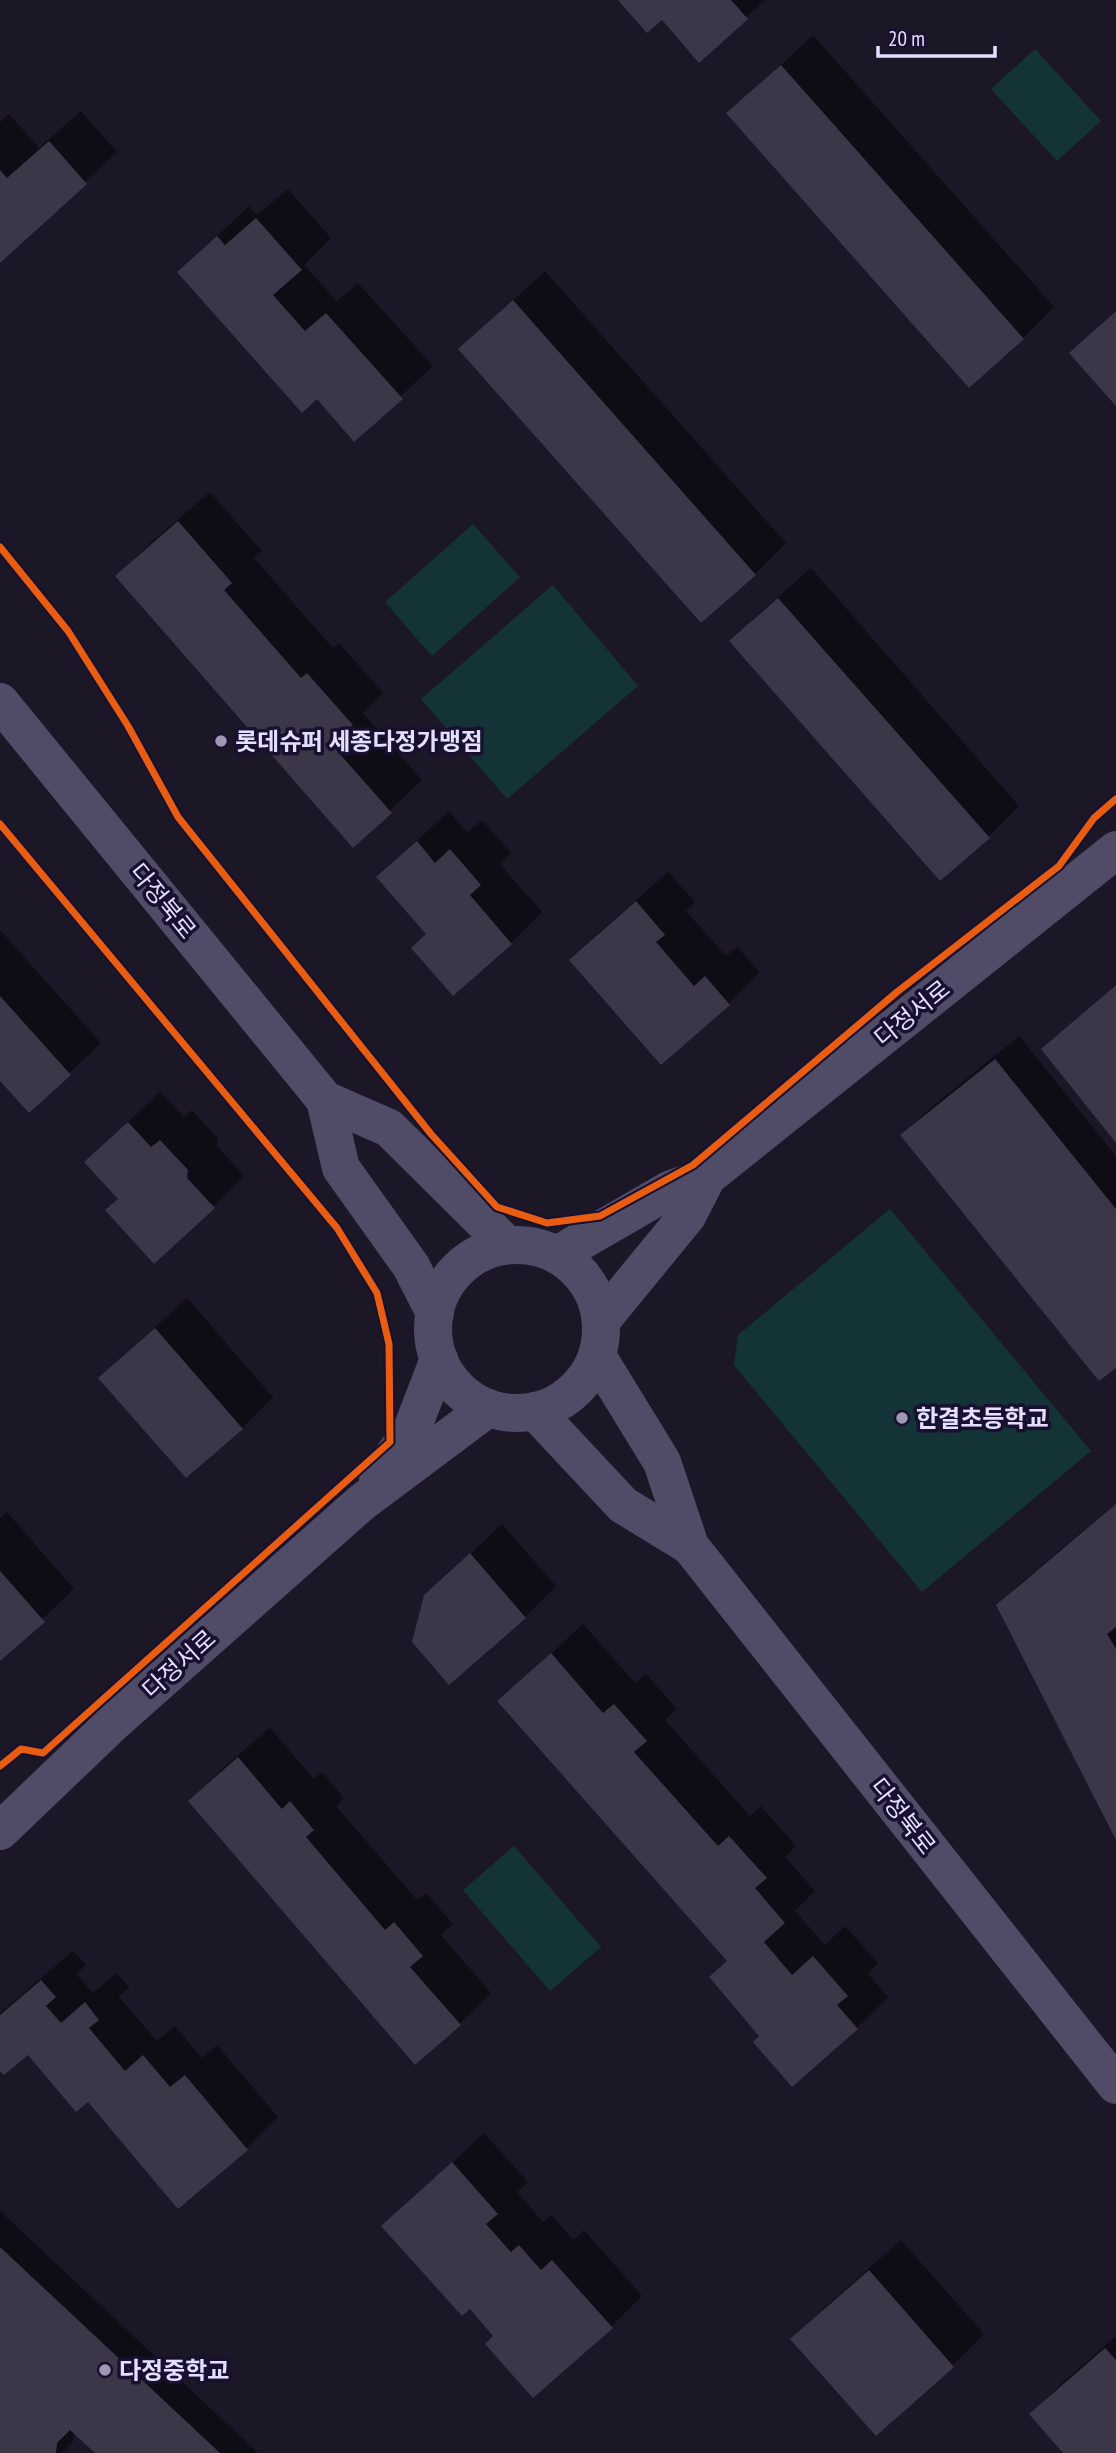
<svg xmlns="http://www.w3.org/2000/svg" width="1116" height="2453" viewBox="0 0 1116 2453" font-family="'PT Sans Narrow','Noto Sans KR',sans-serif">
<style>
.green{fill:#143337}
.shadow{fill:#0007}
.building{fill:#3b3648}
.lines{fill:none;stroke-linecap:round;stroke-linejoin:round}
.minor{stroke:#504c68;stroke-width:38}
.tertiary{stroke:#504c68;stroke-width:38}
.cycleway-casing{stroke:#18102e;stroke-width:11}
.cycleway{stroke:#e95d12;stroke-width:7}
.poi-dot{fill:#9e98b3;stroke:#18102e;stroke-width:2.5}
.labels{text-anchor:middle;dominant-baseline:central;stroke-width:7;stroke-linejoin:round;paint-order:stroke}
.poi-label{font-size:24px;font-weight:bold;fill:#e4deff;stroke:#18102e;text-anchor:start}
.street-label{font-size:24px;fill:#e4deff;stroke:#18102e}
</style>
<rect width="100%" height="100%" fill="#1c1727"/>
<g class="green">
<path d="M1035 49 1101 121 1057 161 991 89Z"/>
<path d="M473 524 520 577 432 656 385 602Z"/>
<path d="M553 585 638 686 507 799 421 699Z"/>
<path d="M890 1209 1091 1451 922 1592 734 1365 738 1335Z"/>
<path d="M514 1846 601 1947 550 1991 463 1890Z"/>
</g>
<g class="shadow">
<path d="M620 0H765L699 60 662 17Z"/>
<path d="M813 35 1054 307 1023 338 729 114Z"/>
<path d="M81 111 117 152 0 261V122L9 114 39 148Z"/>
<path d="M288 189 331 238 304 265 337 301 358 283 433 366 354 440 317 397 179 272 249 206 257 215Z"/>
<path d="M545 271 786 543 755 574 461 349Z"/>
<path d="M1116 310V404L1071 353Z"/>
<path d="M210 492 262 551 254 558 333 648 339 643 383 693 363 713 422 780 353 845 117 577 148 545Z"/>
<path d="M811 568 1019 806 988 837 732 641 763 610Z"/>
<path d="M449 811 467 833 482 820 511 853 500 864 542 912 511 943 453 993 428 933 378 877Z"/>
<path d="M668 872 695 902 686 911 726 956 737 947 760 972 729 1003 661 1062 571 960 603 929Z"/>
<path d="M0 930 101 1043 29 1111 0 1079Z"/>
<path d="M1116 984V1140L1043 1049Z"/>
<path d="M1019 1036 1116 1156V1366L902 1135 926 1112Z"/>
<path d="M160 1092 184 1117 192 1110 218 1139 217 1146 244 1176 213 1207 119 1198 86 1162Z"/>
<path d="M187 1298 273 1397 242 1428 100 1378Z"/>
<path d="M1116 1504V1837L998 1605 1017 1586Z"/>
<path d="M7 1512 74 1589 0 1659V1518Z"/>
<path d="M502 1524 556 1586 525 1617 426 1596Z"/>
<path d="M583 1624 635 1683 646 1674 677 1709 665 1720 750 1816 761 1806 796 1846 785 1857 815 1891 795 1911 825 1945 845 1926 878 1963 868 1974 888 1997 857 2028 761 2035 728 1960 499 1701Z"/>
<path d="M270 1728 314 1779 322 1772 344 1798 336 1806 417 1900 426 1893 453 1924 441 1935 491 1993 459 2024 190 1801 221 1770Z"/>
<path d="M73 1951 86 1965 76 1974 93 1993 117 1973 129 1987 119 1997 157 2041 175 2026 202 2058 217 2045 278 2117 247 2148 178 2206 88 2100 28 2053 0 2068V2013Z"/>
<path d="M484 2133 528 2182 517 2192 543 2222 552 2215 573 2240 584 2230 642 2296 611 2327 495 2336 470 2307 384 2226Z"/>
<path d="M0 2211 258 2453H98L74 2431 73 2442 62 2453H0Z"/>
<path d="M901 2240 984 2334 953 2365 876 2433 793 2339 824 2308Z"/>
<path d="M1116 2336V2453H1065L1031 2414 1062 2383Z"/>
</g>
<g class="building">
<path d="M618 0H731L748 19 699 63 662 20 647 33Z"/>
<path d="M781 65 1024 339 969 388 726 113Z"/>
<path d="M49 141 87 184 0 263V170L7 178Z"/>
<path d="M256 218 302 270 273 295 305 331 326 313 403 399 354 442 317 399 302 413 177 272 217 236 225 245Z"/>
<path d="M513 300 756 575 701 623 458 349Z"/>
<path d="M1116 311V406L1069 353Z"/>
<path d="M178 521 232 583 224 590 301 678 307 673 353 725 331 744 392 813 353 848 115 576Z"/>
<path d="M778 598 990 838 940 881 729 641Z"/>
<path d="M417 841 435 863 450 849 481 885 470 895 512 944 453 996 411 948 426 934 376 877Z"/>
<path d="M636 901 665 935 656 942 694 986 705 976 730 1005 661 1065 569 960Z"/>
<path d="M1116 985V1143L1041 1049Z"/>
<path d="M0 996 71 1075 29 1113 0 1081Z"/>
<path d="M995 1059 1116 1209V1368L1099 1381 900 1135Z"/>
<path d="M128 1122 151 1147 160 1140 188 1170 187 1178 215 1208 154 1264 105 1210 118 1199 84 1162Z"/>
<path d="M155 1328 243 1429 186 1478 98 1378Z"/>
<path d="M1116 1504V1627L1107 1634 1116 1649V1840L996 1605Z"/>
<path d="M470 1553 526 1618 449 1685 412 1642 424 1595Z"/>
<path d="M0 1571 45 1622 0 1661Z"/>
<path d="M551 1653 603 1713 614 1704 647 1741 634 1752 718 1846 729 1836 767 1878 755 1888 785 1923 764 1942 792 1975 813 1956 848 1996 837 2005 858 2029 792 2087 753 2042 759 2036 709 1977 727 1961 497 1701Z"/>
<path d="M238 1757 282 1809 290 1801 314 1830 306 1837 385 1930 394 1922 423 1956 410 1967 461 2025 415 2065 188 1801Z"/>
<path d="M41 1980 56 1997 46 2006 61 2023 85 2002 99 2020 89 2028 125 2071 143 2055 170 2087 185 2075 248 2150 178 2209 88 2102 76 2112 28 2055 4 2075 0 2071V2015Z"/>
<path d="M452 2162 498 2214 486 2224 511 2252 519 2245 541 2270 552 2260 613 2328 533 2398 485 2344 493 2336 470 2309 462 2316 381 2226Z"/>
<path d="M0 2247 220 2453H95L70 2430 57 2443 56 2453H0Z"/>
<path d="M869 2270 954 2367 876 2436 790 2339Z"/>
<path d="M1105 2348 1116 2360V2453H1063L1029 2414Z"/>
</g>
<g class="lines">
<g class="minor">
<path d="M557 1255 671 1189 707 1177 1116 850"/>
<path d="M601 1321 687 1216 707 1177"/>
<path d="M378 1478 412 1429 439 1359"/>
<path d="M0 1831 114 1722 361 1503 488 1408"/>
</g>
<g class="tertiary">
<path d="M0 702 325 1100 341 1168 411 1266 435 1313"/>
<path d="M325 1100 389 1128 507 1245"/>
<circle cx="517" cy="1329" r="84"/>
<path d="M597 1356 662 1462 690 1546 1116 2085"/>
<path d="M535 1411 623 1505 690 1546"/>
</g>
<defs>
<g id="cycleway">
<path d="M0 547 68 631 128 726 178 817 431 1134 497 1207 547 1223 600 1216 693 1165 897 992 1059 866 1094 818 1116 799"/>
<path d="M0 824 337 1228 377 1293 389 1344 390 1442 43 1753 21 1749 0 1766"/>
</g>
</defs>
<use href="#cycleway" class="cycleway-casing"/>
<use href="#cycleway" class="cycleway"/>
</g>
<g class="poi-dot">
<circle cx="221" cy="741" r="7"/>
<circle cx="902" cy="1418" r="7"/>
<circle cx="105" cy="2370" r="7"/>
</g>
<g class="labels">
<g class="poi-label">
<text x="235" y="741">롯데슈퍼 세종다정가맹점</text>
<text x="916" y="1418">한결초등학교</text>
<text x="119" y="2370">다정중학교</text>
</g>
<g class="street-label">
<text transform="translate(163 901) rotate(51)">다정북로</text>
<text transform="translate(912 1013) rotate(-39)">다정서로</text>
<text transform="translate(179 1664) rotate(-42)">다정서로</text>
<text transform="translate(903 1816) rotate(52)">다정북로</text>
</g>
</g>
<path d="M878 46v10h117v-10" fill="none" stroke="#e4deff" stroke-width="3.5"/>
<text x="888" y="46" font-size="21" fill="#e4deff" stroke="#18102e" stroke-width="5" paint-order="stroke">20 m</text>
</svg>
